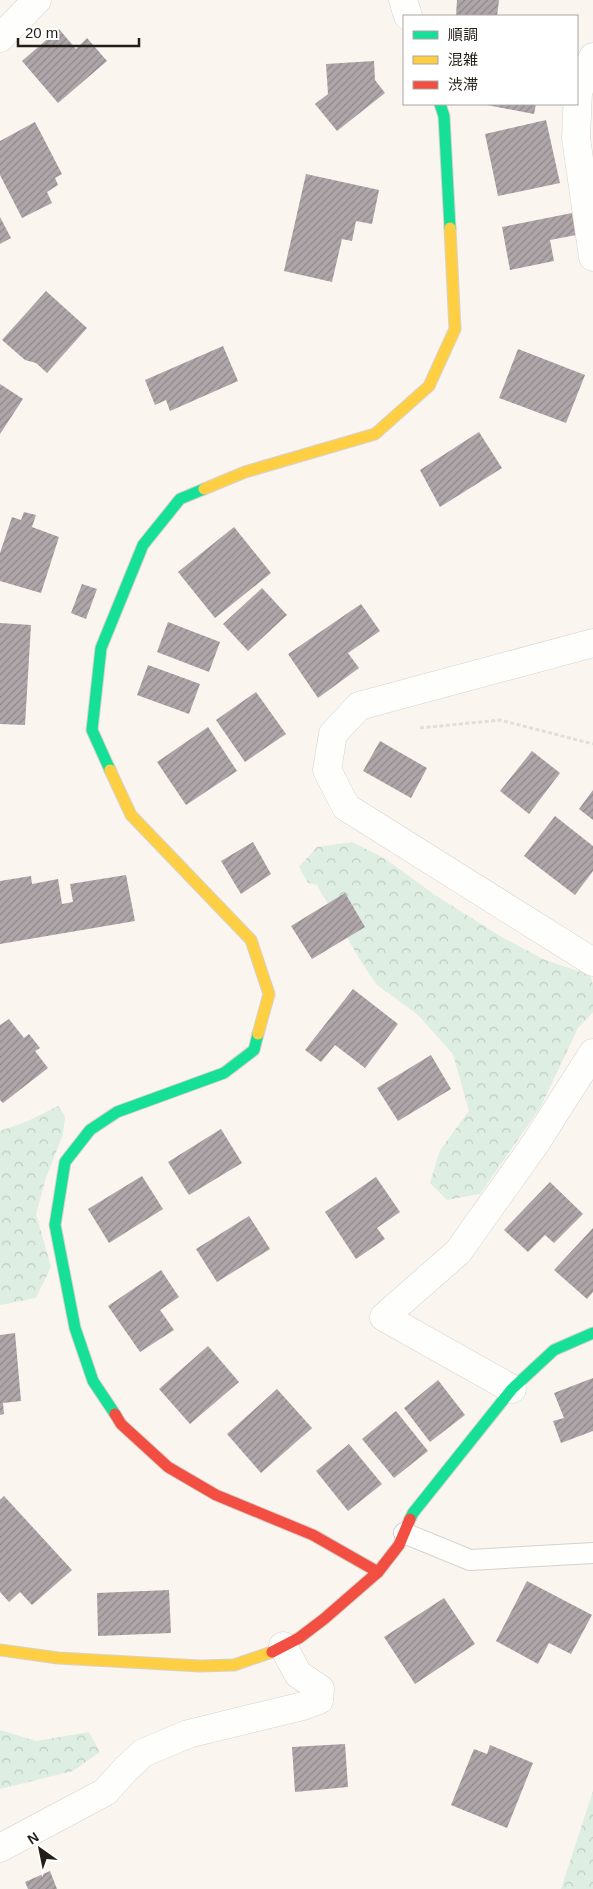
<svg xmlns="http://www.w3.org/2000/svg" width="593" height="1889" viewBox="0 0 593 1889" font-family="Arial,'Noto Sans JP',sans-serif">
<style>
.forest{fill:url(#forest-crowns)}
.building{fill:url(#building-hatch)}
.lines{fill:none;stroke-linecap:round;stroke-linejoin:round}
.lane-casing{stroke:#d7d2cc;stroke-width:22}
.street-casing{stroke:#d7d2cc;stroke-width:29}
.fast-casing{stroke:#d7d2cc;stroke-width:13}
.slow-casing{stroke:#d7d2cc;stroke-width:13}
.jam-casing{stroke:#d7d2cc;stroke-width:13}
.path{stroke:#e0dfdc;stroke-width:3;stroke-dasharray:4 2.5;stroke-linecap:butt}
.lane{stroke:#fefefd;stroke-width:20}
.street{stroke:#fefefd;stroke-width:28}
.fast{stroke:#16e098;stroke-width:11}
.slow{stroke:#ffcf43;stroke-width:11}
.jam{stroke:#f24e42;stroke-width:11}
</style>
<defs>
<pattern id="forest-crowns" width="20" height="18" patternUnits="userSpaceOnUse" patternTransform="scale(1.25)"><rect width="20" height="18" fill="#deeee3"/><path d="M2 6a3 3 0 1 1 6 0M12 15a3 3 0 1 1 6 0" fill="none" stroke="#beccc2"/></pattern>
<pattern id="building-hatch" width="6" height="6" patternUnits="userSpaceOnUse" patternTransform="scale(1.25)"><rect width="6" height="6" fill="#afa6a9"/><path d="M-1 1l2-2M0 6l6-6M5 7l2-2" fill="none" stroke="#8e8789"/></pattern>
</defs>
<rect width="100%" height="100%" fill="#faf5ef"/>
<g class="forest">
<path d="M352 842 384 858 435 895 500 936 545 960 590 975 593 985V1012L578 1028 540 1108 480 1194 447 1200 430 1183 440 1150 469 1111 453 1054 417 1014 377 985 360 960 317 885 308 883 299 867 317 847Z"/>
<path d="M58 1106 65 1116 63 1134 46 1178 36 1214 51 1267 36 1298 0 1305V1131L28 1121Z"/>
<path d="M0 1730 36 1741 89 1732 100 1752 73 1771 0 1789Z"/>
<path d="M593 1791V1889H561Z"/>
</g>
<g class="building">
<path d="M457 0H499L497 16H456Z"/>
<path d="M59 29 76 49 87 38 107 61 58 103 22 61Z"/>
<path d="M374 61 375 80 385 93 337 131 315 104 328 94 326 64Z"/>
<path d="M482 104H536L534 114Z"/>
<path d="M546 120 560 183 498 196 485 134Z"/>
<path d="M35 122 62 174 55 178 58 185 47 192 52 203 22 218 0 175V141Z"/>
<path d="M306 174 379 190 372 224 356 221 352 241 342 239 332 282 284 271Z"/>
<path d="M572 213 576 235 550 240 554 261 510 270 502 227Z"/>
<path d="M0 217 11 238 0 244Z"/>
<path d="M46 291 87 328 47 373 36 363 25 360 2 340Z"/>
<path d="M223 346 238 381 170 411 166 400 155 405 145 380Z"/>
<path d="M518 349 585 375 566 423 499 398Z"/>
<path d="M0 384 23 399 0 434Z"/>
<path d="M479 432 502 468 440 507 420 470Z"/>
<path d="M24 512 36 515 32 527 59 537 41 593 0 581V553L12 517 21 520Z"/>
<path d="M234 527 271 573 215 618 178 572Z"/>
<path d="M82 584 97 589 86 619 71 613Z"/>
<path d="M262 588 287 615 248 651 223 624Z"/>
<path d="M361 604 380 631 348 653 359 668 318 698 288 654Z"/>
<path d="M168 622 220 642 209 672 157 652Z"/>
<path d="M0 623 31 625 25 725 0 724Z"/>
<path d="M148 665 200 684 189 714 137 695Z"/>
<path d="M256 692 286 734 245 762 216 720Z"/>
<path d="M208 727 237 771 186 805 157 762Z"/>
<path d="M380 741 427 768 411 798 363 771Z"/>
<path d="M532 751 560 773 529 814 500 791Z"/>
<path d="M593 790V820L579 809Z"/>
<path d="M555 816 593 846V871L575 895 524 856Z"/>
<path d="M253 842 271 874 241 894 221 861Z"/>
<path d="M126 875 135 921 0 944V881L31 876 32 884 58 879 62 904 73 902 70 884Z"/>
<path d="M345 893 365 927 312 959 291 926Z"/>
<path d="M353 989 398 1024 365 1068 335 1045 321 1062 305 1050Z"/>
<path d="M9 1019 24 1038 29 1034 40 1048 35 1051 48 1068 3 1103 0 1100V1025Z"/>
<path d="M431 1055 451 1089 398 1121 377 1088Z"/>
<path d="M221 1129 242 1163 189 1195 168 1162Z"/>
<path d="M142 1176 163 1209 109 1243 88 1209Z"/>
<path d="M376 1177 400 1212 377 1228 385 1239 356 1259 325 1212Z"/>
<path d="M550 1182 583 1214 554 1243 545 1235 528 1252 504 1230Z"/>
<path d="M249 1216 270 1249 217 1282 196 1249Z"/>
<path d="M593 1228V1292L587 1299 554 1270Z"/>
<path d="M161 1270 179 1297 160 1310 174 1330 140 1352 108 1306Z"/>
<path d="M15 1333 21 1401 3 1403 4 1414 0 1415V1335Z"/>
<path d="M208 1346 239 1382 190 1424 159 1389Z"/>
<path d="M593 1378V1431L561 1443 553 1421 564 1418 554 1393Z"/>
<path d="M438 1380 465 1415 430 1442 404 1408Z"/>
<path d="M277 1389 312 1428 261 1473 227 1434Z"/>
<path d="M396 1411 428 1451 394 1478 362 1439Z"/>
<path d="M349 1444 382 1484 348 1511 316 1471Z"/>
<path d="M4 1496 72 1570 32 1605 20 1592 9 1602 0 1592V1500Z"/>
<path d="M527 1581 592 1615 571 1654 549 1643 538 1664 496 1641Z"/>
<path d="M169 1590 171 1633 98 1636 97 1593Z"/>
<path d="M444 1598 475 1644 415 1684 384 1637Z"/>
<path d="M345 1744 348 1787 295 1792 292 1747Z"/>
<path d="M490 1745 533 1763 507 1828 451 1805 474 1749 487 1754Z"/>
<path d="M50 1871 57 1889H28L25 1882Z"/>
</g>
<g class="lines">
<defs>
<path id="lane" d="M404 1533 470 1560 593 1553"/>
<g id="street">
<path d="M403 0 408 16"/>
<path d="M0 38 37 0"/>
<path d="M593 57 578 92 576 138 593 257"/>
<path d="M593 643 359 706 333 734 327 770 346 807 593 962"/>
<path d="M512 1389 384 1317 458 1252 535 1144 593 1053"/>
<path d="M0 1848 105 1792 125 1770 143 1753 188 1734 303 1706 319 1700 320 1689 298 1674 283 1646"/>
</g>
<g id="fast">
<path d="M440 104 444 116 450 228"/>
<path d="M110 770 92 730 101 648 143 545 180 499 204 489"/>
<path d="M115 1414 93 1381 75 1328 55 1225 65 1162 90 1130 117 1112 224 1073 254 1050 258 1034"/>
<path d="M410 1519 413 1513 512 1389 554 1350 593 1333"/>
</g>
<g id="slow">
<path d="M204 489 245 472 375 434 429 386 455 329 450 228"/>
<path d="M110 770 131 815 251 940 269 994 258 1034"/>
<path d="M0 1650 58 1658 200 1666 234 1665 272 1652"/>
</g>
<g id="jam">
<path d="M115 1414 121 1424 168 1467 216 1495 313 1535 378 1572"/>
<path d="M272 1652 299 1638 324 1619 378 1572 399 1545 410 1519"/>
</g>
</defs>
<use href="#lane" class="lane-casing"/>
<use href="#street" class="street-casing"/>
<use href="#fast" class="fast-casing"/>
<use href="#slow" class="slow-casing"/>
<use href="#jam" class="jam-casing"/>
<path class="path" d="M420 728 500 720 593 744"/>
<use href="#lane" class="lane"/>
<use href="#street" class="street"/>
<use href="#fast" class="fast"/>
<use href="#slow" class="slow"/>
<use href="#jam" class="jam"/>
</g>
<rect x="403" y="15" width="175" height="90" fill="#ffffff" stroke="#a7a5a2"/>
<rect x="413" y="31" width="25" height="8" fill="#16e098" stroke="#a7a5a2"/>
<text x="448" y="40" font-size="15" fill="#231e17">順調</text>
<rect x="413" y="56" width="25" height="8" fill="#ffcf43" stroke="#a7a5a2"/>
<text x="448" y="65" font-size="15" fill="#231e17">混雑</text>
<rect x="413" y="81" width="25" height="8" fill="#f24e42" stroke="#a7a5a2"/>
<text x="448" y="90" font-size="15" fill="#231e17">渋滞</text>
<g transform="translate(40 1849) rotate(327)" stroke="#ffffff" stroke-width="4" paint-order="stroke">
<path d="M0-4L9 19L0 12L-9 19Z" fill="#231e17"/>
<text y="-8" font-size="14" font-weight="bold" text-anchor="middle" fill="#231e17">N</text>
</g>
<path d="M18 38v8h121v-8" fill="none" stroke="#231e17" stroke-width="2.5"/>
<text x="25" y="38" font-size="15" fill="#231e17" stroke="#ffffff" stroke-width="4" paint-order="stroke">20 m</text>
</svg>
